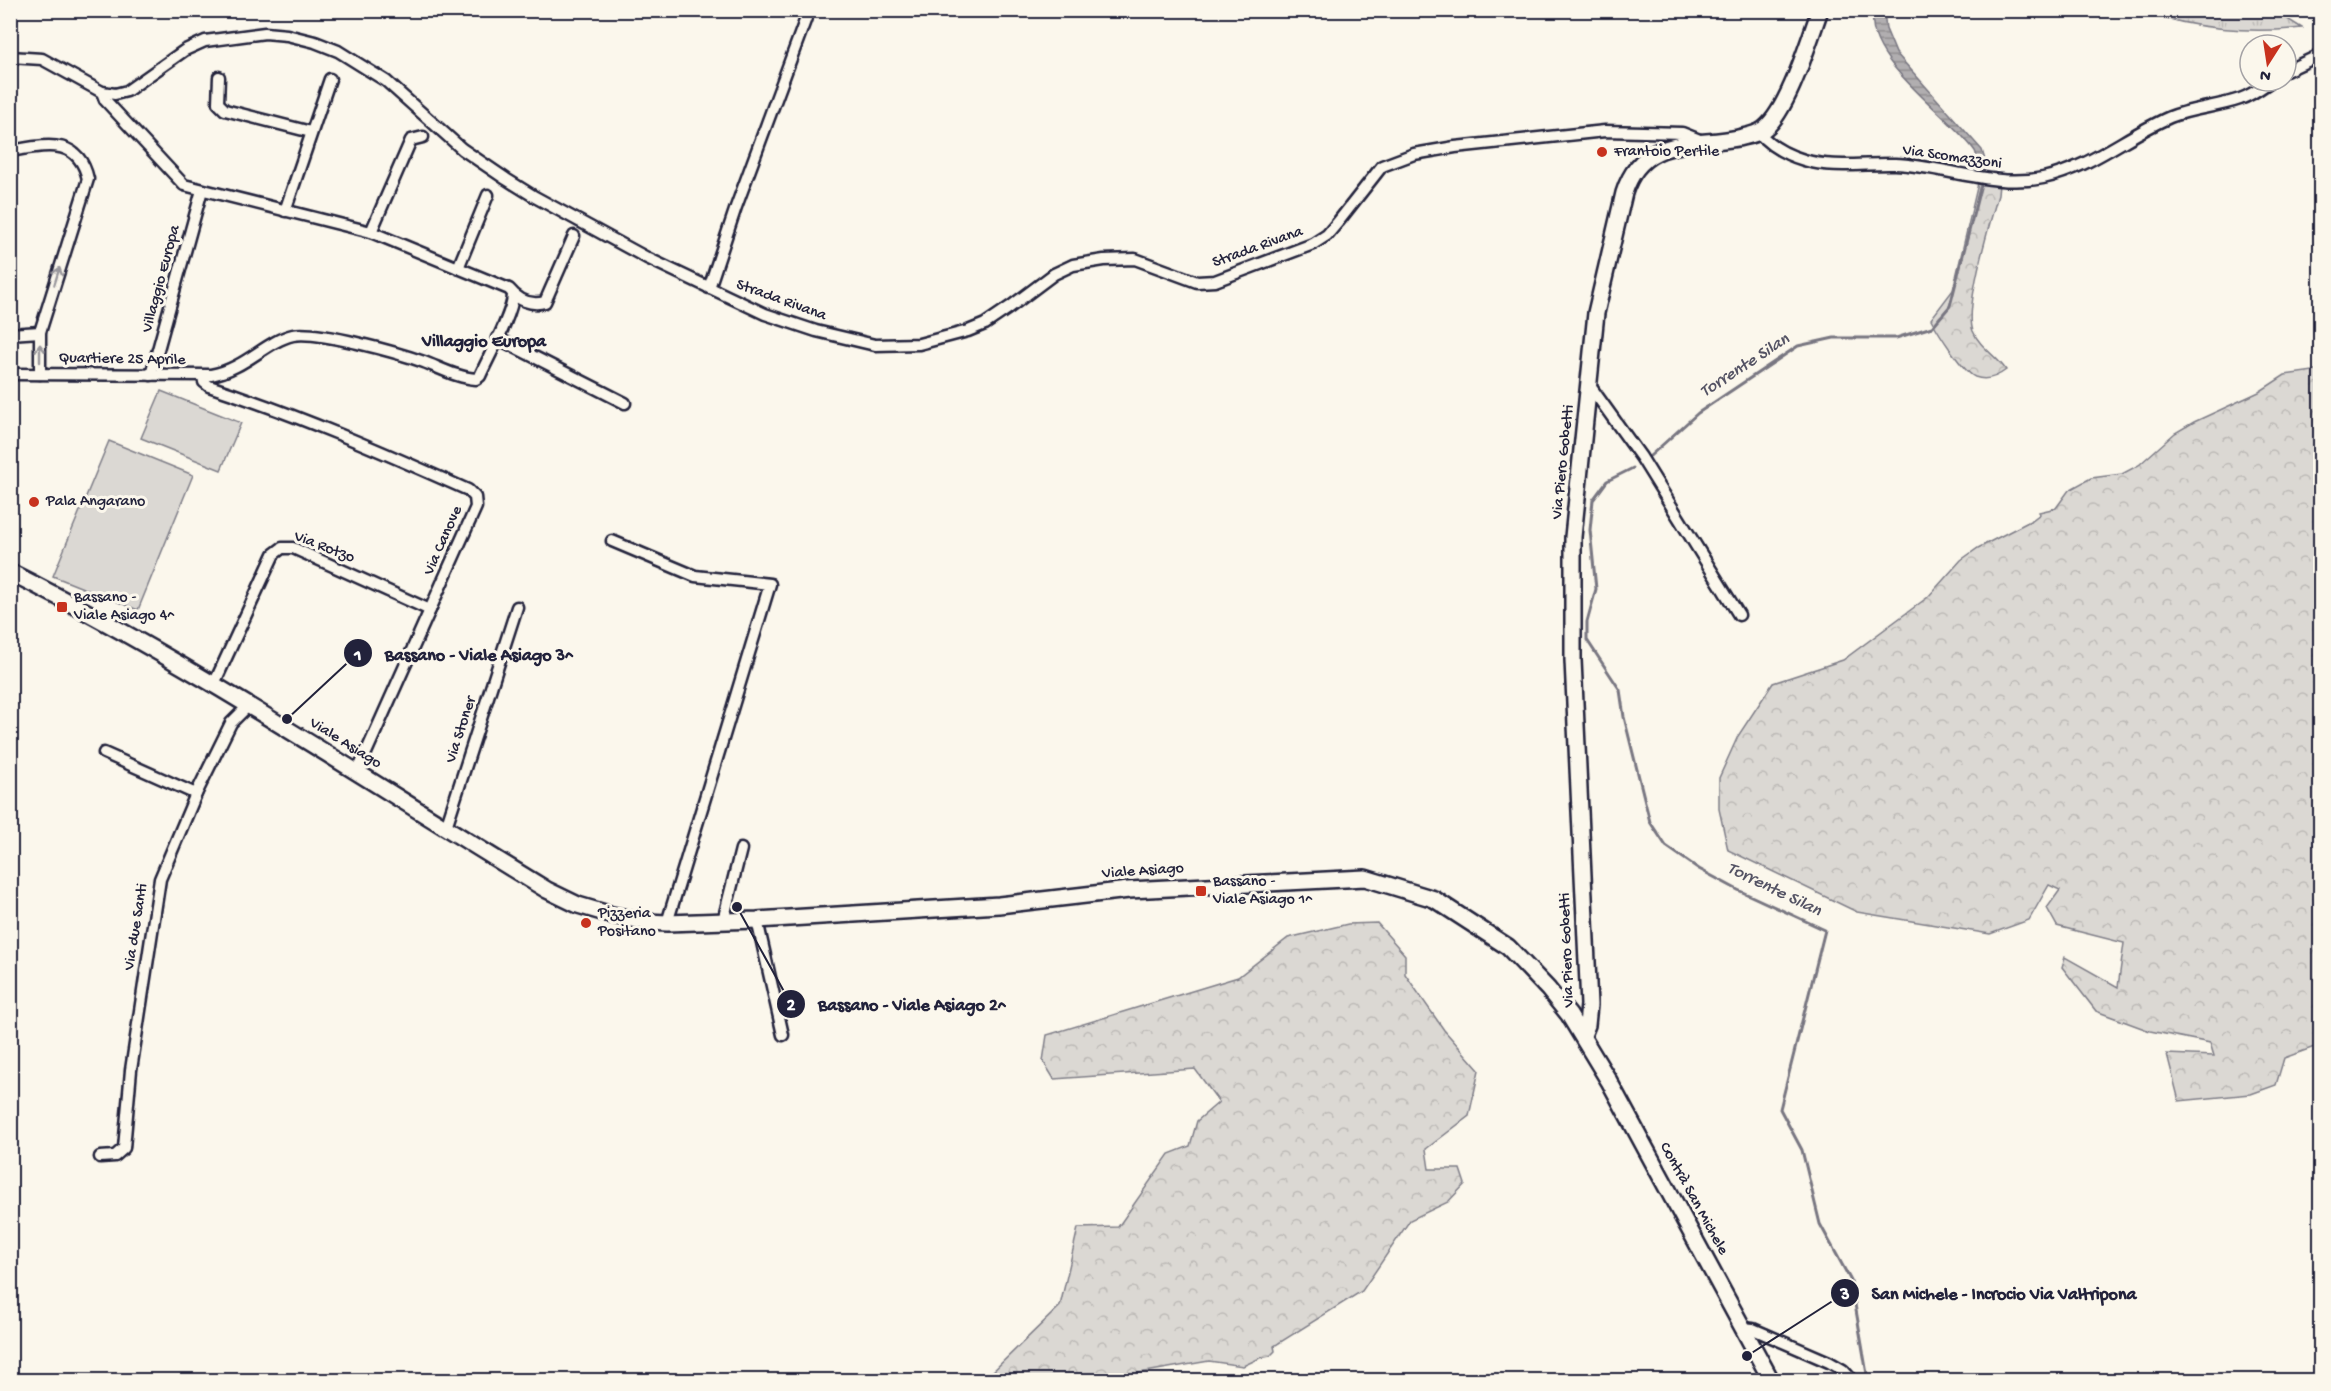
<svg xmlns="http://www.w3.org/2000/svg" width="2331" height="1391" viewBox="0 0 2331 1391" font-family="'Gochi Hand',sans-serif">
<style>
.grass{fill:url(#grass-tufts);stroke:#7e7d87;stroke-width:1.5}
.forest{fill:url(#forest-crowns);stroke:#7e7d87;stroke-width:1.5}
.garden{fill:#dbd8d3;stroke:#7e7d87;stroke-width:1.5}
.water{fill:url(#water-rules);stroke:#787681;stroke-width:1.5}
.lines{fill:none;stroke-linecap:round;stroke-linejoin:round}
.stream{stroke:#787681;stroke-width:3}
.street-casing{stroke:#22223b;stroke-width:15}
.secondary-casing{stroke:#22223b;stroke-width:20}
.street{stroke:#fbf7ec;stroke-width:10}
.secondary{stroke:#fbf7ec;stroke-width:15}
.oneway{stroke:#99979c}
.poi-dot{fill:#c8321e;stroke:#fbf7ec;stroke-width:2}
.labels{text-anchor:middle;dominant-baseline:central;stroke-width:6;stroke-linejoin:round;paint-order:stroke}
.poi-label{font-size:16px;fill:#22223b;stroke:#fbf7ec;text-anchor:start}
.street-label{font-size:16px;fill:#22223b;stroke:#fbf7ec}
.neighbourhood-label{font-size:18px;font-weight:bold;fill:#22223b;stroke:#fbf7ec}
.water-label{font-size:18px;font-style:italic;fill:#545364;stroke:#fbf7ec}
.leader{fill:none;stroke:#22223b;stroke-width:2}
.callout-dot{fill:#22223b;stroke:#fbf7ec;stroke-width:2}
.mark-label{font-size:18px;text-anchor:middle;font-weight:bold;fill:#fff}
.callout-label{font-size:18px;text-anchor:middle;font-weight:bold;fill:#22223b;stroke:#fbf7ec;stroke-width:6;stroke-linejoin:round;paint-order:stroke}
</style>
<defs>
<pattern id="grass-tufts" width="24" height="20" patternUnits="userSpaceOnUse" patternTransform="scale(1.5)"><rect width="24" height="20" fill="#dbd8d3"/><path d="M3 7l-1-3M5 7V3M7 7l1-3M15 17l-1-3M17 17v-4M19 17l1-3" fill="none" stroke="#bcb9b6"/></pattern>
<pattern id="forest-crowns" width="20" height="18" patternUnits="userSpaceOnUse" patternTransform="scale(1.5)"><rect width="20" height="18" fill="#dbd8d3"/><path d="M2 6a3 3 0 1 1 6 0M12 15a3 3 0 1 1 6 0" fill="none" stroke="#bcb9b6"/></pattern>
<pattern id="water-rules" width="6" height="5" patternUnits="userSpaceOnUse" patternTransform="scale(1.5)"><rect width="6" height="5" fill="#b1aeb0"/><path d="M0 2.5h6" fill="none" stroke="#908d90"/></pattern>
</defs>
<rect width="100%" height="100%" fill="#fbf7ec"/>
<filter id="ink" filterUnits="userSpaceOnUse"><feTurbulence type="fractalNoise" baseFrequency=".0167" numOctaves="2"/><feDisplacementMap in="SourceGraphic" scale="12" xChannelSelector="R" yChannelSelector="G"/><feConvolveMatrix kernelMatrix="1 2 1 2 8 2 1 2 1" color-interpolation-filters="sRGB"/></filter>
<g filter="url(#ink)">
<path class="grass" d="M2145 11H2278V13L2302 28C2251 33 2193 30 2145 11Z"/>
<g class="forest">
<path d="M1979 179 1999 184 1998 195C1990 222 1964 307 1973 331 1980 348 1996 355 2006 370 1997 377 1986 381 1975 377 1963 372 1938 332 1931 319L1953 290Z"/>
<path d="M2320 370V1045L2284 1058 2276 1085 2251 1094 2179 1101 2167 1054 2214 1056 2210 1043 2150 1031 2096 1011 2062 967 2065 957 2118 987 2124 943 2057 926 2047 908 2060 890 2049 885 2029 920 1990 934 1857 912 1728 850 1719 809V778L1738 736 1773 683 1843 660 1928 597 1961 560 1978 548 2032 520 2040 514 2039 512 2056 508 2069 490 2091 478 2122 474 2139 465 2175 433 2194 422 2259 392 2285 375Z"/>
<path d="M1377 923 1405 955V974L1444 1030 1479 1070 1469 1116 1426 1149 1429 1169H1460L1465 1184 1448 1202 1410 1220 1362 1291 1274 1346 1275 1351 1270 1356 1260 1358 1243 1366 1209 1361 1099 1380H984L1060 1306 1078 1228 1118 1227 1169 1154 1190 1146 1197 1121 1219 1102 1195 1069 1054 1079 1043 1061 1047 1035 1238 977 1288 938 1348 924Z"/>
</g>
<g class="garden">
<path d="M161 391 241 423 221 470 141 438Z"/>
<path d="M109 441 193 475 138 610 53 576Z"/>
</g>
<path class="water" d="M1874 11H1884L1886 29 1896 53 1982 150 1985 160 1984 175 1979 174C1978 167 1978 157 1975 151 1951 116 1861 58 1874 11Z"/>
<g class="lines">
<g class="stream">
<path d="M1650 456 1698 413 1798 346 1834 338H1896L1932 327 1950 306 1981 184"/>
<path d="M1633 468 1607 481 1593 500 1590 530 1596 589 1587 622V640L1620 690 1624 717 1650 822 1666 846 1699 869 1738 890 1825 930 1780 1109 1802 1150 1820 1224 1851 1281 1868 1380"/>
</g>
<defs>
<g id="street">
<path d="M10 57 42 59 102 92 115 94 127 91 185 50 205 41 265 33 287 35 315 42 338 51 386 81 462 149 506 179 535 197 647 258 765 314 816 331 875 345 919 344 968 331 985 324 1010 307 1054 274 1073 265 1104 260 1135 259 1197 282 1215 281 1313 244 1327 235 1338 222 1382 166 1414 154 1455 147 1605 131 1682 133 1702 141"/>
<path d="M2286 71 2320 55"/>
<path d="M219 77 218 103 225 110 311 132"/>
<path d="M102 92 105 100 184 185 371 232 509 289C518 300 531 306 545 302L574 236"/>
<path d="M1758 132C1770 146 1787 155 1804 160 1833 169 1866 163 1895 164 1945 166 1993 188 2043 178 2090 168 2126 136 2170 117 2192 108 2217 107 2240 99 2252 95 2261 88 2271 81"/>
<path d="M10 151C43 146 78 135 88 179L40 332V374"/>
<path d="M285 211 330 79"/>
<path d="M371 232 411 140 423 137"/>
<path d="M458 268 488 195"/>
<path d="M709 288 736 207 809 10"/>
<path d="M10 334 40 332"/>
<path d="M497 338 625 403"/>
<path d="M10 374 211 375C245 369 266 341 293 335 317 330 399 353 424 362 440 368 458 378 476 379L480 376C488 358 513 313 513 295"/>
<path d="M151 375 202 190"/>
<path d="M203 376 204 382 209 386C298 415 383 452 468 490L475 497 476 507 357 773"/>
<path d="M1590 386 1641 457 1739 615"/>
<path d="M612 541 695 576 770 584 667 923"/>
<path d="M214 684 274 554 282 548H293L430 610"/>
<path d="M104 753 196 794"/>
<path d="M446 827 517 607"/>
<path d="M757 920 783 1035"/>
<path d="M723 921 741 849"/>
<path d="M100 1157 115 1156 124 1148 131 1070 160 879 196 794 231 723 249 705"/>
<path d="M1743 1328 1753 1329 1829 1362 1843 1370 1852 1380"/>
</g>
<g id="secondary">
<path d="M10 572C197 666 369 782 547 890L578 905 612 915 647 922 667 923 757 920 999 905 1129 890 1365 878 1434 899 1508 947 1548 989 1569 1015 1609 1081 1771 1380"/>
<path d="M1583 1035 1587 1025 1589 1005 1573 660V537L1596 313 1624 193C1642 136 1690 147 1738 138 1746 136 1756 135 1764 129 1788 111 1809 40 1820 10"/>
</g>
</defs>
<use href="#street" class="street-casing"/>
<use href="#secondary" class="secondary-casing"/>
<use href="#street" class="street"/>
<use href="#secondary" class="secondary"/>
</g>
<defs><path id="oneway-shaft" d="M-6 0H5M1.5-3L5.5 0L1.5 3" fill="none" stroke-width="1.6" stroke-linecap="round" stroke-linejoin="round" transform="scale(1.5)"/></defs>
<g class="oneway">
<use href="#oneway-shaft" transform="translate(57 276) rotate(-73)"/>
<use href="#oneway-shaft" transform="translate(40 353) rotate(-90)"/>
</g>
</g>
<g class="poi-dot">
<circle cx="1602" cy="152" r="6"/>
<circle cx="34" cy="502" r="6"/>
<rect x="56" y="601" width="12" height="12" rx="3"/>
<rect x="1195" y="885" width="12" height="12" rx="3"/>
<circle cx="586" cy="923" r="6"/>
</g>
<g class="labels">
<g class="poi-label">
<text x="1614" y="152">Frantoio Pertile</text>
<text x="46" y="502">Pala Angarano</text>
<text x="74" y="598">Bassano -<tspan x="74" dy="18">Viale Asiago 4^</tspan></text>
<text x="1213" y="882">Bassano -<tspan x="1213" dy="18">Viale Asiago 1^</tspan></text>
<text x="598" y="914">Pizzeria<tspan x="598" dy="18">Positano</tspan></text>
</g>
<g class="street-label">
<text transform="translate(1952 158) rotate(8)">Via Scomazzoni</text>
<text transform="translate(1258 248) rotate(-20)">Strada Rivana</text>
<text transform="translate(162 279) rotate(-75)">Villaggio Europa</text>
<text transform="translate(781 301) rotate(20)">Strada Rivana</text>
<text transform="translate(122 360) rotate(1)">Quartiere 25 Aprile</text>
<text transform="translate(1564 462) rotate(-84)">Via Piero Gobetti</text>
<text transform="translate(444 541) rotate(-66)">Via Canove</text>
<text transform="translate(324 548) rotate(21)">Via Rotzo</text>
<text transform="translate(462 730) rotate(-72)">Via Stoner</text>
<text transform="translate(345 744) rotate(32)">Viale Asiago</text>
<text transform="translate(1143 872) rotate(-4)">Viale Asiago</text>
<text transform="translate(137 927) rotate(-81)">Via due Santi</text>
<text transform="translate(1568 950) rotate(-92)">Via Piero Gobetti</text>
<text transform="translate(1693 1199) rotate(61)">Contrà San Michele</text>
</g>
<g class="neighbourhood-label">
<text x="484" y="342">Villaggio Europa</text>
</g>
<g class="water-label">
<text transform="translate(1745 366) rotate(-33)">Torrente Silan</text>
<text transform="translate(1774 890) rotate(26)">Torrente Silan</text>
</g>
</g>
<path class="leader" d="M287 719L358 653M737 907L791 1004M1747 1356L1845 1293"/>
<g class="callout-dot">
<circle cx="287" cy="719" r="6"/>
<circle cx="737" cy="907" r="6"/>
<circle cx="1747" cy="1356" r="6"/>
<circle cx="358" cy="653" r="15"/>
<circle cx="791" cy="1004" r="15"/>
<circle cx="1845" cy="1293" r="15"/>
</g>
<g class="mark-label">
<text x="358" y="660">1</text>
<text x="791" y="1010">2</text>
<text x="1845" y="1299">3</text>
</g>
<g class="callout-label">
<text x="479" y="660">Bassano - Viale Asiago 3^</text>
<text x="912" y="1010">Bassano - Viale Asiago 2^</text>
<text x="2004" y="1299">San Michele - Incrocio Via Valtripona</text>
</g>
<rect width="2331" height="1391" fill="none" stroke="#fbf7ec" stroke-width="36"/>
<rect x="18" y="18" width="2295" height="1355" fill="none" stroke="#22223b" stroke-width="2" filter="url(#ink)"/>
<g transform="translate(2268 63) rotate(192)"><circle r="28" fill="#fbf7ec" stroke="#a4a2a5" stroke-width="1.5"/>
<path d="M0-4.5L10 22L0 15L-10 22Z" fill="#c8321e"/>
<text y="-9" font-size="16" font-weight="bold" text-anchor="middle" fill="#22223b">N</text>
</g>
</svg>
